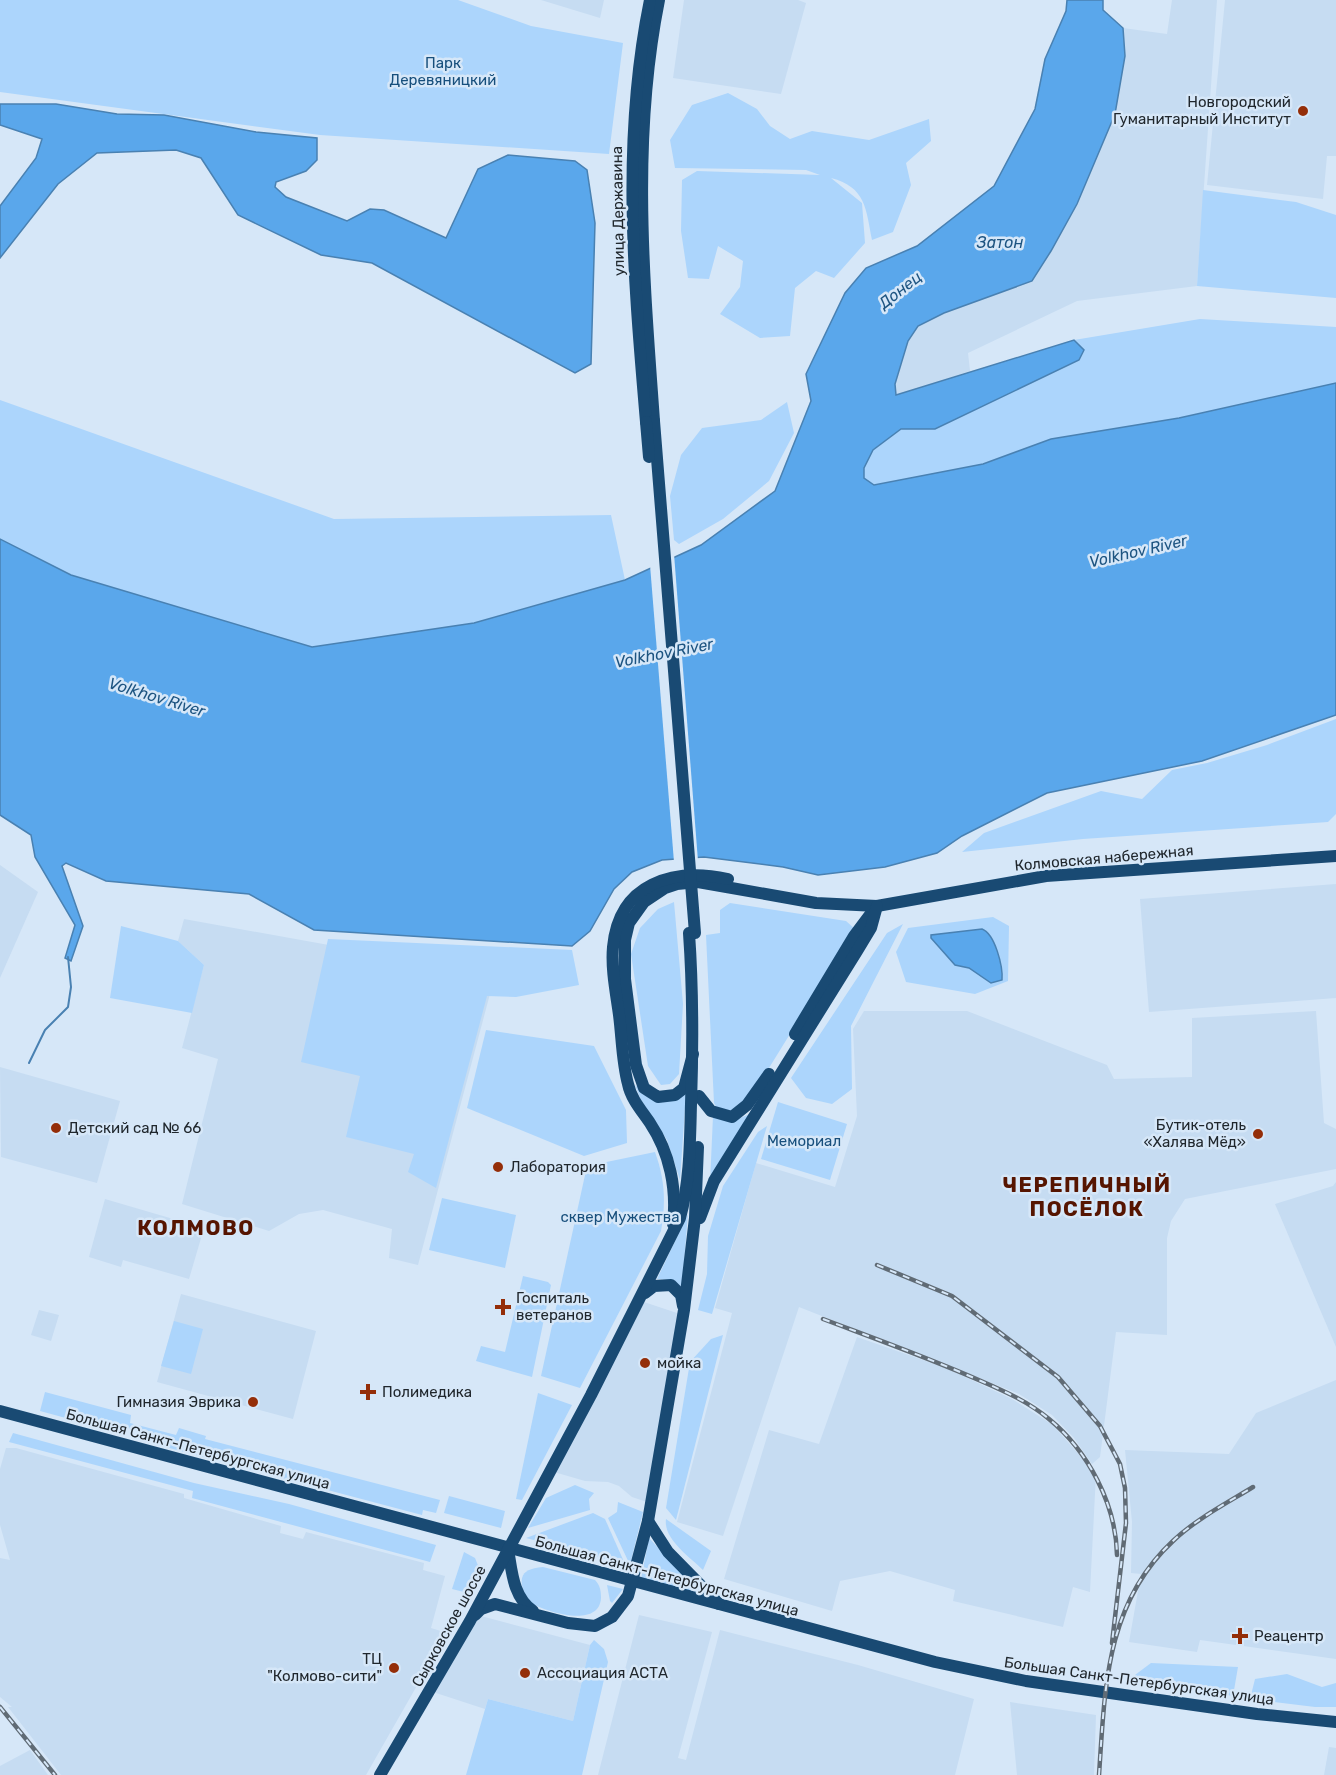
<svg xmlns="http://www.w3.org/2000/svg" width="1336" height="1775" viewBox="0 0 1336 1775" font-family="Rubik,sans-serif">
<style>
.built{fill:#c6dcf2}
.green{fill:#acd5fc}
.water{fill:#5aa7eb;stroke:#4981b2;stroke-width:1.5}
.pier{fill:#d6e7f8}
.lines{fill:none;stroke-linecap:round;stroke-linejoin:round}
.stream{stroke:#4981b2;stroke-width:2}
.major{stroke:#194a73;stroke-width:12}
.rail-casing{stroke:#606b75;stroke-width:4.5}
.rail{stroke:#d6e7f8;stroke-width:2;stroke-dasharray:7;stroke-linecap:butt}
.major-bridge{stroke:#194a73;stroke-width:12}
.poi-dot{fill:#942e09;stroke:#d6e7f8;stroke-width:2}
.labels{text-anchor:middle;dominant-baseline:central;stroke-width:5;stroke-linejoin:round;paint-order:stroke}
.park-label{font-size:15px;fill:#174f7c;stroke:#d6e7f8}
.poi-label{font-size:15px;fill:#20272d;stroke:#d6e7f8;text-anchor:start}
.street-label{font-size:15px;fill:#20272d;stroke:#d6e7f8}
.water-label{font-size:16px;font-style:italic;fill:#1d5481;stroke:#d6e7f8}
.district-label{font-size:21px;font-weight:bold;letter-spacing:1.5px;fill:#561501;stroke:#d6e7f8}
</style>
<rect width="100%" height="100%" fill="#d6e7f8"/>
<g class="built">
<path d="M541 0H604L600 18Z"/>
<path d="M684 0H798L806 3 781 94 673 78Z"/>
<path d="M1172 0H1217L1197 286 1077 301 968 353 970 371 896 396 895 384 908 341 918 326 1051 251 1077 204 1125 56 1123 28 1167 34Z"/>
<path d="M1225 0H1336V156H1327L1323 199 1207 185Z"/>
<path d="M0 865 38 892 0 978Z"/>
<path d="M1336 884V998L1149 1012 1140 899Z"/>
<path d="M184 919 495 975 418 1265 389 1258 392 1229 323 1210 299 1214 269 1231 182 1204 218 1059 182 1048 204 965 178 941Z"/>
<path d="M864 1011H967L1107 1065 1114 1079 1192 1077V1018L1316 1011 1324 1123 1336 1129V1169L1185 1199 1171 1221 1167 1238V1335L1116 1332 1100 1457 1092 1464 1074 1438 1052 1415 1019 1394 799 1307 723 1536 677 1522 732 1313 715 1308 756 1163 835 1187 857 1116 853 1029Z"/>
<path d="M0 1067 120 1101 97 1183 1 1157Z"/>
<path d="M1336 1182V1347L1275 1204 1333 1186Z"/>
<path d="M105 1199 204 1228 189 1279 123 1260 121 1267 89 1257Z"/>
<path d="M181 1294 316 1331 293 1419 157 1382Z"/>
<path d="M644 1302 680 1314 647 1502 632 1497 619 1486 608 1482 585 1481 554 1472Z"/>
<path d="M39 1310 59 1315 51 1341 31 1335Z"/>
<path d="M857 1337 946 1368 1012 1399 1053 1425 1096 1474 1090 1592 1073 1587 1063 1627 953 1601 955 1590 890 1571 840 1581 832 1611 724 1579 769 1430 819 1444Z"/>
<path d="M1336 1380V1659L1200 1640 1197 1652 1129 1642 1141 1574 1131 1573 1132 1522 1125 1450 1229 1454 1256 1413Z"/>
<path d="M6 1448H16L184 1494V1498L281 1526 280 1533 303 1539 306 1532 424 1563 423 1570 445 1576 431 1628 447 1633 366 1775H61L8 1707H12L0 1697V1558L10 1560 0 1525V1469Z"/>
<path d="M639 1615 712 1632 678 1758 686 1760 720 1630 858 1665 974 1699 955 1775H598Z"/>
<path d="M481 1616 590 1645 573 1721 488 1699 485 1709 433 1692 473 1623Z"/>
<path d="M1010 1702 1096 1715 1094 1775H1017Z"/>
<path d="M1329 1747 1336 1748V1775H1324Z"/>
<path d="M30 1750 48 1775H0V1766Z"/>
</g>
<g class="green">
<path d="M0 0H458L531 26 623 43 609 154 320 135 0 92Z"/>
<path d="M728 93 757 109 770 126 790 139 812 131 869 140 929 119 931 141 906 163 911 185 893 232 872 240C866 209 866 187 831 178L862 203 865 243 834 278 816 271 795 288 790 336 760 338 720 314 740 287 743 261 718 246 709 279 688 278 681 231 682 180 697 171 820 175 806 170 675 168 670 140 692 105Z"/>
<path d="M1203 190 1296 202 1336 215V298L1197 286Z"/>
<path d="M1200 319 1336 327V383L1179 418 1051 439 984 464 874 485 864 478V468L873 450 901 429H935L1079 360 1083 350 1074 340Z"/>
<path d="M0 400 334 519 611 515 625 580 474 623 312 647 71 575 0 539Z"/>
<path d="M787 402 794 433 769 481 723 519 679 544 674 540 670 496 681 455 702 428 761 420Z"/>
<path d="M1336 719V814L1328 822 1083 839 962 852 984 833 1101 791 1142 799 1172 770 1207 763 1267 745Z"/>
<path d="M674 902 683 1004 679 1074 670 1084 661 1085 648 1066 631 954 640 928 658 909Z"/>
<path d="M730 903 846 921 855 929 759 1084 733 1112 718 1110 714 1103 706 935 720 933V910Z"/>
<path d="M993 917 1009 926 1008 981 975 994 906 982 896 952 908 928Z"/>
<path d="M903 924 851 1026 852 1089 832 1104 806 1098 791 1078 887 933Z"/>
<path d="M121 926 178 941 204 965 192 1013 110 998Z"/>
<path d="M328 939 572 950 579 985 516 997 487 996 436 1188 408 1172 414 1154 346 1137 360 1076 301 1062Z"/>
<path d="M486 1030 594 1046 626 1110 627 1143 584 1156 467 1108Z"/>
<path d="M635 1085 650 1097 686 1093 680 1180 667 1140 641 1100Z"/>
<path d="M778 1102 847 1124 830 1180 761 1159Z"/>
<path d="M750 1114 710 1183 713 1116 735 1120Z"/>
<path d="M767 1126 712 1314 698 1310 707 1274 708 1236 723 1186 758 1132Z"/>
<path d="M655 1152C665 1180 666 1202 661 1231L580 1388 541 1376 587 1166Z"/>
<path d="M442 1198 516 1215 505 1268 429 1250Z"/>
<path d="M688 1214 682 1288 674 1280 657 1279Z"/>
<path d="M523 1276 548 1282 551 1285 532 1377 476 1361 481 1346 505 1352Z"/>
<path d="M174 1321 203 1329 191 1374 161 1366Z"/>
<path d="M723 1335 676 1520 666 1508 690 1362 711 1339Z"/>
<path d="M45 1392 131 1415 130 1423 176 1435 179 1428 206 1436 205 1439 440 1500 436 1513 423 1510 422 1515 158 1445 160 1437 112 1424 110 1430 40 1411Z"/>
<path d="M538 1393 572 1405 522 1500 516 1499Z"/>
<path d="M13 1433 194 1483 289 1504 436 1545 430 1562 192 1498 193 1491 9 1442Z"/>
<path d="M575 1485 594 1493 589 1499 590 1510 528 1528 546 1498Z"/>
<path d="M449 1496 505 1511 501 1528 444 1513Z"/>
<path d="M618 1502 643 1512 630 1565 608 1518 617 1512Z"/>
<path d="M593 1513 605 1519 625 1564 526 1538Z"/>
<path d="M666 1519 711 1551 703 1570C690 1557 663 1539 666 1519Z"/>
<path d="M649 1538 704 1597 641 1579Z"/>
<path d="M464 1552 475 1558 479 1568 468 1593 452 1589Z"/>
<path d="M543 1567 595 1580C600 1585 601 1591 601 1598 599 1630 543 1611 527 1601 519 1581 517 1569 543 1567Z"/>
<path d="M607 1585 623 1589 612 1603 610 1601Z"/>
<path d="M594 1640 604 1649 608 1662 582 1775H466L488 1699 573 1721 590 1645Z"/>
<path d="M1151 1663 1238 1667 1233 1696 1131 1678Z"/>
<path d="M1287 1674 1322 1687 1336 1683V1707H1315L1250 1699 1255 1679Z"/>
</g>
<g class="water">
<path d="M1067 0H1103V10L1123 28 1125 56 1115 114 1077 204 1051 251 1032 281 944 313 918 326 908 341 895 384 896 395 1074 340 1084 350 1079 360 935 429H901L873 450 864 468V478L874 485 983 464 1051 439 1179 418 1336 383V715L1202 761 1047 793 962 836 937 853 885 867 818 875 783 867 704 857 662 860 632 872 614 889 590 931 572 946 314 930 249 894 106 881 66 863 62 866 83 926 71 961 65 958 75 925 35 857 31 835 0 815V539L71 575 312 647 474 623 625 580 701 545 775 491 811 401 806 374 845 293 866 268 917 246 994 186 1035 109 1045 59 1066 11Z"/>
<path d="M0 104H56L117 114 164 115 256 132 317 138V160L306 171 276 182 275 187 286 197 347 221 370 209 384 210 446 238 478 169 508 155 575 161 587 170 595 223 591 364 575 373 372 263 321 255 238 215 201 158 176 150 97 153 58 184 0 258V206L36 158 42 139 0 125Z"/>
<path d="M982 929C995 934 1003 966 1002 980L991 983 969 968 955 965 931 938V935Z"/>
</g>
<path class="pier" d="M674 554 698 861 674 862 650 565Z"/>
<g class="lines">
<path class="stream" d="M29 1063 45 1030 68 1007 71 987 68 957"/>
<g class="major">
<path d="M654 421C644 280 631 140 659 0"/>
<path d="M646 422C634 280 621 141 650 0"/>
<path d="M795 1034 854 936 872 912"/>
<path d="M693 1054 684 1088 675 1095 658 1097 644 1088 636 1065 625 979V940L629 923 644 902 665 888 677 884 698 882 816 903 877 906 1046 876 1336 856"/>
<path d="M699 1096 711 1111 732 1117 747 1105 769 1074"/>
<path d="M700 1218 714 1181 857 951 871 928 877 906"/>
<path d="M673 1224C677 1189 670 1153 650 1123 642 1111 631 1099 628 1084 622 1062 622 1038 619 1015 616 993 611 969 613 947 619 883 673 867 728 879"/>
<path d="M645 1293 654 1286 671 1285 681 1295 683 1306"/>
<path d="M0 1411 935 1662 1026 1681 1257 1714 1336 1722"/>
<path d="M648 1521 668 1552 719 1604"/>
<path d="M508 1549C512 1572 513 1597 533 1611"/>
<path d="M475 1615 481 1609 495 1604 568 1623 595 1626 612 1617 628 1596 648 1521 684 1310 695 1218 698 1147"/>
<path d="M380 1775 470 1621 591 1395 680 1218C690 1181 690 1142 691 1104 693 1046 693 990 689 933"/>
</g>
<defs>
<g id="rail">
<path d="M877 1265 952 1296 1058 1377 1100 1426 1120 1464 1125 1488 1126 1523 1112 1643"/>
<path d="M823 1319C876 1339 929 1358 981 1381 1004 1391 1029 1402 1049 1419 1088 1451 1116 1504 1117 1555"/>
<path d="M0 1707 55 1775"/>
<path d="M1099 1775C1105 1689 1105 1604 1173 1541 1196 1519 1227 1503 1253 1487"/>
</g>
</defs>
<use href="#rail" class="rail-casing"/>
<use href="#rail" class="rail"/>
<g class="major-bridge">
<path d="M654 421 695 933"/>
<path d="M646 422 649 457"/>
</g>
</g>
<g class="poi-dot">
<circle cx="1303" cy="111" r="6"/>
<circle cx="56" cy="1128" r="6"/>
<circle cx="1258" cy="1134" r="6"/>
<circle cx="498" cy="1167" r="6"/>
<path d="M500 1298h6v6h6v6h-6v6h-6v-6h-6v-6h6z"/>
<circle cx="645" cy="1363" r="6"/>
<path d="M365 1383h6v6h6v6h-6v6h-6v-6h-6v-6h6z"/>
<circle cx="253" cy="1402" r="6"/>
<path d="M1237 1627h6v6h6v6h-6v6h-6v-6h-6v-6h6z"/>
<circle cx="394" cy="1668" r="6"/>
<circle cx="525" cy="1673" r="6"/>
</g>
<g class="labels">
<g class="park-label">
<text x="443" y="63">Парк<tspan x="443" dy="17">Деревяницкий</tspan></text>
<text x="804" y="1141">Мемориал</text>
<text x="620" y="1217">сквер Мужества</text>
</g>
<g class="poi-label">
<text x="1291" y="102" text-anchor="end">Новгородский<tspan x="1291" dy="17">Гуманитарный Институт</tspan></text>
<text x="1246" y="1125" text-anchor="end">Бутик-отель<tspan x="1246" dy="17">«Халява Мёд»</tspan></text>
<text x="68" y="1128">Детский сад № 66</text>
<text x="510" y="1167">Лаборатория</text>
<text x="516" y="1298">Госпиталь<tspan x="516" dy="17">ветеранов</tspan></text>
<text x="657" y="1363">мойка</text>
<text x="382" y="1392">Полимедика</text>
<text x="241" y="1402" text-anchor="end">Гимназия Эврика</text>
<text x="1254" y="1636">Реацентр</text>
<text x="382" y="1659" text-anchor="end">ТЦ<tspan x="382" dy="17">"Колмово-сити"</tspan></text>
<text x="537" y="1673">Ассоциация АСТА</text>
</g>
<g class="street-label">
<text transform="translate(618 211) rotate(-91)">улица Державина</text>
<text transform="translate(1104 858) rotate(-5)">Колмовская набережная</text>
<text transform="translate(198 1449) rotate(15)">Большая Санкт-Петербургская улица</text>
<text transform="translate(667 1576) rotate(15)">Большая Санкт-Петербургская улица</text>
<text transform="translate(449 1626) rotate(-61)">Сырковское шоссе</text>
<text transform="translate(1139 1681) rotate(8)">Большая Санкт-Петербургская улица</text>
</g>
<g class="water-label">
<text x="1000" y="242">Затон</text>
<text transform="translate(900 290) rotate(-38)">Донец</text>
<text transform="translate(1138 551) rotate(-13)">Volkhov River</text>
<text transform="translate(664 653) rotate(-11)">Volkhov River</text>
<text transform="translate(157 697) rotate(17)">Volkhov River</text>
</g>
<g class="district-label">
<text x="1087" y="1184">ЧЕРЕПИЧНЫЙ<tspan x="1087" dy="24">ПОСЁЛОК</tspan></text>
<text x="196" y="1227">КОЛМОВО</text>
</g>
</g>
</svg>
